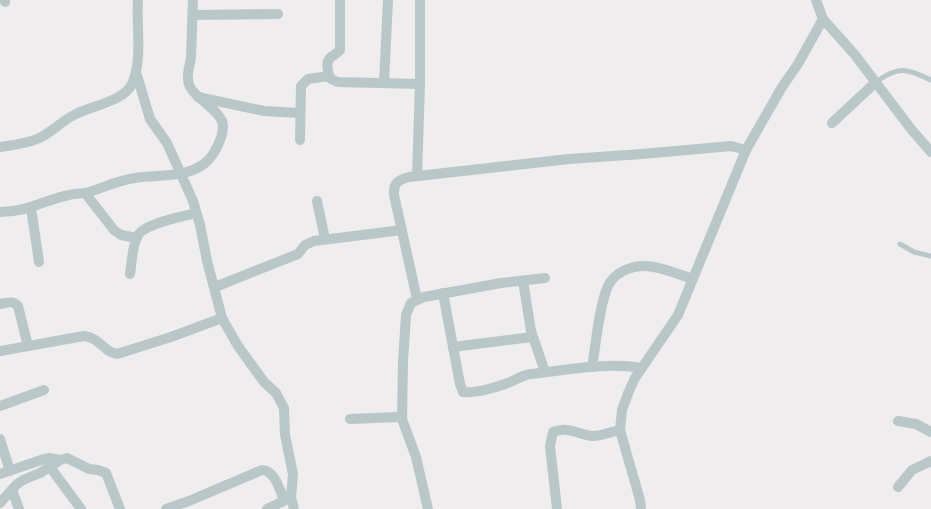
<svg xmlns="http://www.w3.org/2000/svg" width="931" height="509" viewBox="0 0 931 509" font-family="'Varela Round',sans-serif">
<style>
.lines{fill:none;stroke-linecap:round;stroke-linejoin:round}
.service{stroke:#b9c7c9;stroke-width:5}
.minor{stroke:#b9c7c9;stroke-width:10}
</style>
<rect width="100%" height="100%" fill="#efedee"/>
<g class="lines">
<g class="service">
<path d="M876 82C899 65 907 69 931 80"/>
<path d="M900 244 914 252 931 256"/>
</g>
<g class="minor">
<path d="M5 0V2"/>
<path d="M340 0V50C337 54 333 55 330 58 325 63 328 74 331 79L338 82 420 84"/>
<path d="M816 0 823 19 855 55 911 129 931 152"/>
<path d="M193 15 278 14"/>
<path d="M136 72 150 119 167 143 193 201 200 225 207 261 222 318 238 346 264 382 276 393 284 408 285 435 293 474 291 497 294 509"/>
<path d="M384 83 388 0"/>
<path d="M198 97 264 111 300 113"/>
<path d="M832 123 876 82"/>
<path d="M300 140 301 86 308 79 329 76"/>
<path d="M0 147C13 145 25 144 37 139 52 133 62 120 76 114 92 106 124 101 132 84 143 59 136 26 138 0"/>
<path d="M417 176 420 84V0"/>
<path d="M85 193 114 230 121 235 137 238"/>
<path d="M317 201 325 239"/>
<path d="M31 208 39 262"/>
<path d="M0 212C28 212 44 200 69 195 77 193 85 194 92 191 107 186 120 180 135 178 158 174 185 179 205 163 214 156 223 138 223 126 223 112 197 100 190 87 185 76 190 67 191 57 192 38 192 19 193 0"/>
<path d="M130 274C132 262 132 245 138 235 146 223 182 217 196 213"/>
<path d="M523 281 531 331 545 372"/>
<path d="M215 287 298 254 305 245 314 241 402 230"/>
<path d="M443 293 460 384 463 392C474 394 497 387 508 383 516 380 522 375 531 374 569 370 604 362 642 368"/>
<path d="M417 299 394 195C393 183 398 180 409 177L569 159 642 154 720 147 731 146 746 150"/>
<path d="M0 304C7 303 13 300 18 306L28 346"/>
<path d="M453 347 532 337"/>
<path d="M0 351 84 336C101 338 103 352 117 354L171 337 222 318"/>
<path d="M592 367C596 344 599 306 608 286 614 273 630 266 644 266 660 266 677 274 693 279"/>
<path d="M0 406 44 390"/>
<path d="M350 419 398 417 402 419 416 457 428 509"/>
<path d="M402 419 403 362 406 315 411 303 424 297 501 283 545 278"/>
<path d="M898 421 916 424 931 432"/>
<path d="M0 439 10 471"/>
<path d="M50 467 81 509"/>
<path d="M0 474 44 459 49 458 60 460"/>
<path d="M898 487 912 470 931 461"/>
<path d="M12 490 19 509"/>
<path d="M0 503 16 485 23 480 40 473 60 460 67 458 89 469 98 470 106 473 120 509"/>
<path d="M166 509 189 501 262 470C275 470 280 491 284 500"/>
<path d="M267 509 290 498"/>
<path d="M557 509 550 446 553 432C568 426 577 434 592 436 601 436 611 432 620 430"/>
<path d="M641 509 640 500 620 430 622 410 629 391 635 378 678 315 746 150 782 87 798 64 823 19"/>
</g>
</g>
</svg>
